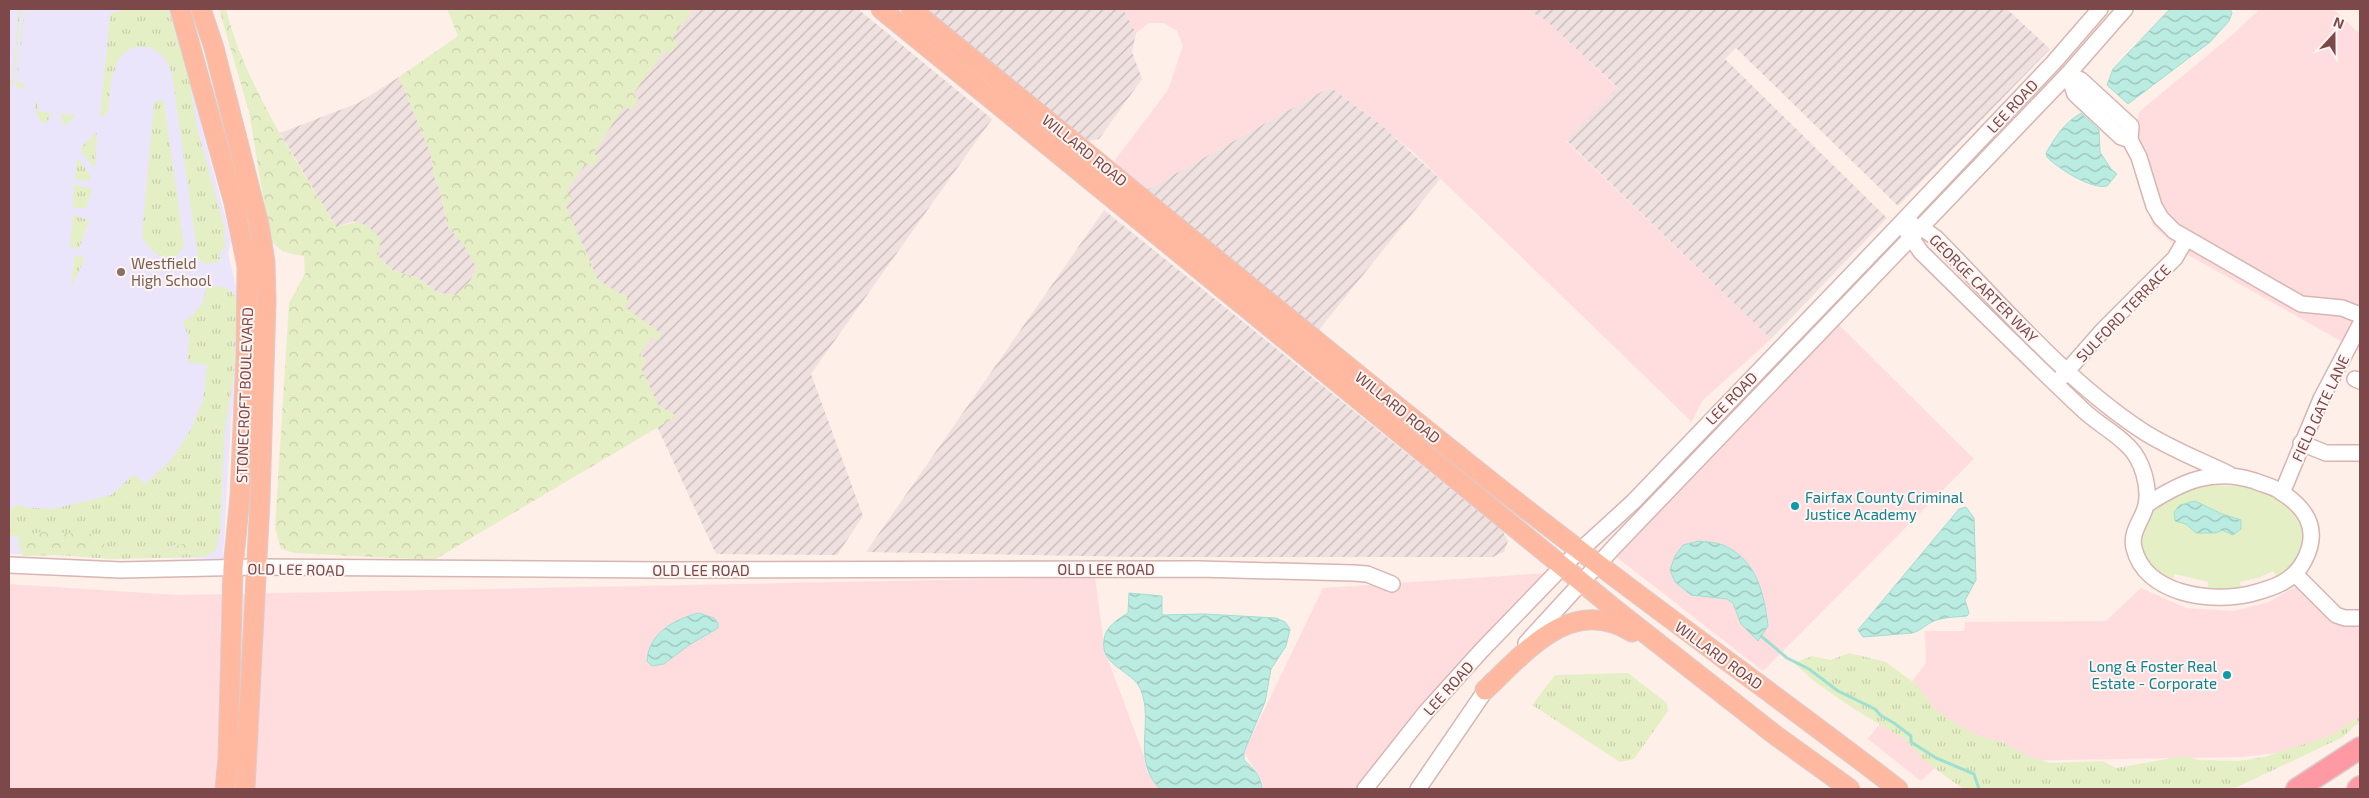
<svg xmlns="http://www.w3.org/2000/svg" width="2369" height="798" viewBox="0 0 2369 798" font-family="'Exo 2',sans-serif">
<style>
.commercial{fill:#ffdddf}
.industrial{fill:url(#industrial-furrows)}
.education{fill:#ebe5fc}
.grass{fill:url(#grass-tufts)}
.forest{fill:url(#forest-crowns)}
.park{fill:#e5efc5}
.water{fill:url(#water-waves);stroke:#9fdfd1}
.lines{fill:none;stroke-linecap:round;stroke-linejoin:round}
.stream{stroke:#9fdfd1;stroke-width:3}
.minor-casing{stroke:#d7b5b2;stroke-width:18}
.major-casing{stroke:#dbcccc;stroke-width:21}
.highway-casing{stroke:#dbcccc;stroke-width:24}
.minor{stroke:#fff;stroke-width:15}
.major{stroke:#ffb9a0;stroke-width:19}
.highway{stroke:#ff9aa5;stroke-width:21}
.education-dot{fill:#8d6e63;stroke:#fff5f2;stroke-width:2}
.culture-dot{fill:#0f9aa8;stroke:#fff5f2;stroke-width:2}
.labels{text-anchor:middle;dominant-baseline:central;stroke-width:4;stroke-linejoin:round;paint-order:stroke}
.street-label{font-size:15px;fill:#7d4849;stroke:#fff5f2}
.education-label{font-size:15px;fill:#785e54;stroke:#fff5f2;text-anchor:start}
.culture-label{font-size:15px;fill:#0d838f;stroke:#fff5f2;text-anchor:start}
</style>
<defs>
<pattern id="industrial-furrows" width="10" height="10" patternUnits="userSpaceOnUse" patternTransform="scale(1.25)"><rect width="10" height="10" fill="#eee1df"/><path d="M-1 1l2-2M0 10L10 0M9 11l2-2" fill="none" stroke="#c6b8b7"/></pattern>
<pattern id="grass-tufts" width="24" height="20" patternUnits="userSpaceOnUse" patternTransform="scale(1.25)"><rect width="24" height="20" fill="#e5efc5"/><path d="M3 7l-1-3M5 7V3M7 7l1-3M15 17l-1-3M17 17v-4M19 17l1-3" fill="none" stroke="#c8ceab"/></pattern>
<pattern id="forest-crowns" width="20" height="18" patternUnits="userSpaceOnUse" patternTransform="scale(1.25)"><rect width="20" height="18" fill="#e5efc5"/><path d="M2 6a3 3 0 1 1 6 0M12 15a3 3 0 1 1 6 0" fill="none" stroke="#c8ceab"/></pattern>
<pattern id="water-waves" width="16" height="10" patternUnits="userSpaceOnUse" patternTransform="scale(1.25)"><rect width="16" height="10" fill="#baece1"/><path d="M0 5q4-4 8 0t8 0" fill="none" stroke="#9cc1b8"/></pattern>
</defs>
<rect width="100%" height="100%" fill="#ffefe9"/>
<g class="commercial">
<path d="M1123 9H1526L1546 19 1617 88 1566 141 1771 339 1702 401 1692 422 1414 153 1367 114 1330 87 1143 192 1117 170 1115 160 1168 90 1183 46 1177 31 1164 23H1149L1136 33Z"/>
<path d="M2260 9H2333L2360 34V352L2183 252 2153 226 2127 148 2140 111 2231 36Z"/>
<path d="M1838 324 1974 459 1763 671 1610 552Z"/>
<path d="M1547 573 1369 789H1263L1261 780 1244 752 1323 588Z"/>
<path d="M1095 577 1105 652 1144 756 1147 772 1160 789H9V584L176 595Z"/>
<path d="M2302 583 2340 616 2360 615V723L2335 737 2287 752 2242 757 1941 762 1921 781 1868 739 1926 663 1925 631H1964L1965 622 2106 621 2141 588 2186 608 2234 611 2269 602Z"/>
</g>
<g class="industrial">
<path d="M681 9H858L992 119 811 374 863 516 837 555 716 554 550 195Z"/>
<path d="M924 9H1123L1136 33 1132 52 1142 79 1099 139 1083 142Z"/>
<path d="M1526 9H2007L2050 49 1898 206 1736 48 1725 59 1887 218 1771 339 1566 140 1617 87 1546 20Z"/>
<path d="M399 77 431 154 434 176 440 191 448 227 464 244 477 268 470 281 456 295 438 293 418 278 392 270 378 256 354 221 336 227 280 133 358 103Z"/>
<path d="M1330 87 1380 124 1440 179 1318 331 1143 192Z"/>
<path d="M1104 210 1502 530 1508 541 1504 552 1493 557H1136L866 552Z"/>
</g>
<path class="education" d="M9 9H173L195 85 202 129 228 228 231 242 228 253 237 291 238 377 231 419 223 559 9 554Z"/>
<g class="grass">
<path d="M19 9H21L13 84 9 87V82L12 81Z"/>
<path d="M24 9H33L25 10 17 82 25 84 24 88H18L16 85Z"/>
<path d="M128 9H167L170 14 190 84 197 128 224 226 225 247 218 257 223 258 215 263 204 264 198 259 172 74C162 38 120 37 114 74L112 73 108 110 103 117 100 116 110 15 111 13Z"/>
<path d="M160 99 164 102 184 244C177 270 146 254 142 234L154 103Z"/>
<path d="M36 101 38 102 37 111 51 113 46 125C37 119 34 111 36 101Z"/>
<path d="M76 105 75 116 64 127 60 114 75 115Z"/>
<path d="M95 133H97L95 167 92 166 80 149Z"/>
<path d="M77 157 91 176 89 181 75 179Z"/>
<path d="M74 184 92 189 86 208H73Z"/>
<path d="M73 215 89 220 79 249 70 247Z"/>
<path d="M75 255 85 258 72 286H71Z"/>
<path d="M209 286C223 286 231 287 237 300L234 376 225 427 220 534 215 551 202 557 110 559 58 555 202 551 175 545 166 548 110 550 54 532H42L19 537 9 536V510L18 504 24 507 53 509 111 495 134 474 145 484 172 459 190 431 203 400 207 365 187 362 189 338 183 322C196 314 205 303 206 288Z"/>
<path d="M1849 653 1886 662 1917 685 1934 708 1945 717 1978 736 2004 743 2026 755 2050 763 2103 761 2116 768 2184 756 2199 760 2239 761 2264 757 2330 736 2360 716V720L2343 737 2233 789H1963L1925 761 1904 739 1854 709 1815 682 1794 663 1812 656 1831 660Z"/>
<path d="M1628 673 1667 703 1668 711 1634 759 1620 762 1532 705 1555 675Z"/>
</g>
<g class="forest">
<path d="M219 9H226C245 85 296 160 336 227 361 220 363 220 381 239L378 256 392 270 418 278 438 293 456 295 470 281 477 268 463 244 448 227 440 191 434 176 431 154 399 77 458 36 447 9H693L672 38 678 44 671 52 665 50 633 94 639 99 631 110 624 106 594 153 599 158 592 167 586 163 566 192 572 197 566 206 598 280 630 299 625 307 660 333V337L658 341 652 337 640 354 646 360 641 368 659 406 677 416 434 560 294 553 281 549 275 528 289 303 305 274 304 256C289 254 279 252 270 239L249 112Z"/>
<path d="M42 532 93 534 110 550 166 548 187 543 198 545 202 551 23 556 18 546 19 537Z"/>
</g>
<path class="park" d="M2209 485 2243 486 2272 493 2300 516 2306 537 2295 564 2277 578 2273 571 2258 578 2240 582 2241 589 2208 590V582L2175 574 2172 580C2140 565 2128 533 2156 507 2170 494 2192 488 2209 485Z"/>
<g class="water">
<path d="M2170 9H2230L2232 13 2229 21 2210 42 2128 104 2107 85 2113 69Z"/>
<path d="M2081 113 2099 130 2100 152 2111 169 2117 174 2107 186C2092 190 2057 168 2047 157L2046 153C2056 136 2064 123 2081 113Z"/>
<path d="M2195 501 2222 514 2241 520V529L2233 535 2222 530 2216 533H2196L2186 524 2175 521 2174 512 2180 505Z"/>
<path d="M1966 507 1974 518 1976 580 1965 600 1969 613 1967 616C1957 617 1944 617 1934 621 1926 624 1921 631 1912 633L1863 637 1858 630 1959 509Z"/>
<path d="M1699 541C1707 542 1716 542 1723 545 1757 560 1764 593 1768 626L1758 641 1741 624 1733 603 1727 599 1691 595 1675 582 1670 570 1675 556 1683 545Z"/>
<path d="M1129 593 1162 596V615L1205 614 1276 618 1285 622 1290 629 1286 646 1271 669 1265 702 1244 752V760C1254 769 1261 776 1262 789H1160C1131 760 1154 724 1141 690 1133 670 1100 667 1104 640 1105 627 1118 619 1128 613Z"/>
<path d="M699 613 714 618 718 623V628L689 645 664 664 652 666 647 661C648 634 674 619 699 613Z"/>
</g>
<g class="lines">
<path class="stream" d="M1761 636 1787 658 1809 669 1838 691 1875 709 1880 715 1894 723 1911 736V742L1936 758 1974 774 1979 789"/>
<defs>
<g id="minor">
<path d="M2068 74 2081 80 2131 126 2130 140 2139 157 2154 206 2161 218 2174 231 2301 304 2342 308 2360 315"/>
<path d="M2068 74 2075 94 2121 137 2130 140"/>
<path d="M1913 225 1922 228 1936 238C2001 304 2063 378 2141 430 2168 448 2200 460 2229 474"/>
<path d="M1907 232 1921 252C1974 304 2027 357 2081 408 2096 423 2115 432 2129 447 2142 460 2150 486 2146 505 2143 520 2130 531 2134 548 2145 595 2212 603 2250 594 2273 588 2293 582 2304 561 2321 529 2306 507 2278 490 2271 486 2262 484 2255 481 2213 467 2181 482 2146 505"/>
<path d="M2060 379 2104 329 2175 258 2186 239"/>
<path d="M2355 379 2360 381"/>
<path d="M2301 443 2326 453H2360"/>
<path d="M2282 493 2321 399 2360 325"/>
<path d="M9 565 121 570 256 567 663 570 1199 569 1353 573 1367 574 1392 584"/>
<path d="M2296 575 2336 615 2345 618H2360"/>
<path d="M1526 643 1615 546 2068 74 2125 9"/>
<path d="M1365 789 1426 712 1481 651 1563 566 1633 502 1902 222 2054 62 2100 9"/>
<path d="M1418 789 1492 681"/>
</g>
<g id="major">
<path d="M180 9 234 203 247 266 246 357 240 496 233 568 228 758 225 789"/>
<path d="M201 9 214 48 259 225 265 262 266 302 260 500 245 789"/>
<path d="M881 9 1617 611 1775 735 1850 789"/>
<path d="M911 9C1104 166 1295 326 1489 480 1623 587 1763 685 1898 789"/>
<path d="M1485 690C1526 652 1571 594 1632 632"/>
</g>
<g id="highway">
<path d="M2297 789 2360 748"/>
<path d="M2358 789 2360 787"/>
</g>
</defs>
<use href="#minor" class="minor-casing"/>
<use href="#major" class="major-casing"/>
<use href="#highway" class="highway-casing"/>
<use href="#minor" class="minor"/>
<use href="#major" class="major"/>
<use href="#highway" class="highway"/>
</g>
<circle class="education-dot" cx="121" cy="272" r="5"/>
<g class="culture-dot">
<circle cx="1795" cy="506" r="5"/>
<circle cx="2227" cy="675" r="5"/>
</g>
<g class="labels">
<g class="street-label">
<text transform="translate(2012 106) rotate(-47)">LEE ROAD</text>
<text transform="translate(1085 150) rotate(39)">WILLARD ROAD</text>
<text transform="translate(1984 288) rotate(45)">GEORGE CARTER WAY</text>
<text transform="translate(2123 313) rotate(-46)">SULFORD TERRACE</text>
<text transform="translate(244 395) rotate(-88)">STONECROFT BOULEVARD</text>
<text transform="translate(1731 398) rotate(-46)">LEE ROAD</text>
<text transform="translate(1398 407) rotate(39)">WILLARD ROAD</text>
<text transform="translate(2320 408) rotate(-65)">FIELD GATE LANE</text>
<text transform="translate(296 569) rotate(1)">OLD LEE ROAD</text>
<text x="1106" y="569">OLD LEE ROAD</text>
<text x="701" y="570">OLD LEE ROAD</text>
<text transform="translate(1719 655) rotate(36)">WILLARD ROAD</text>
<text transform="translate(1448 688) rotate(-48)">LEE ROAD</text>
</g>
<g class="education-label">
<text x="131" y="263">Westfield<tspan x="131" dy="17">High School</tspan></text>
</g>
<g class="culture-label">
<text x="1805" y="497">Fairfax County Criminal<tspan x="1805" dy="17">Justice Academy</tspan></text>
<text x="2217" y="666" text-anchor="end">Long &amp; Foster Real<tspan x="2217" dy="17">Estate - Corporate</tspan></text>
</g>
</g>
<rect width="2369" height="798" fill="none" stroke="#7d4849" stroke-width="20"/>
<g transform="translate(2334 35) rotate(21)" stroke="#fff5f2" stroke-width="4" paint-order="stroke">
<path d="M0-4L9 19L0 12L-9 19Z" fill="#7d4849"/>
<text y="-8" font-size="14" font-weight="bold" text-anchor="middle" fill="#7d4849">N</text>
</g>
</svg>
